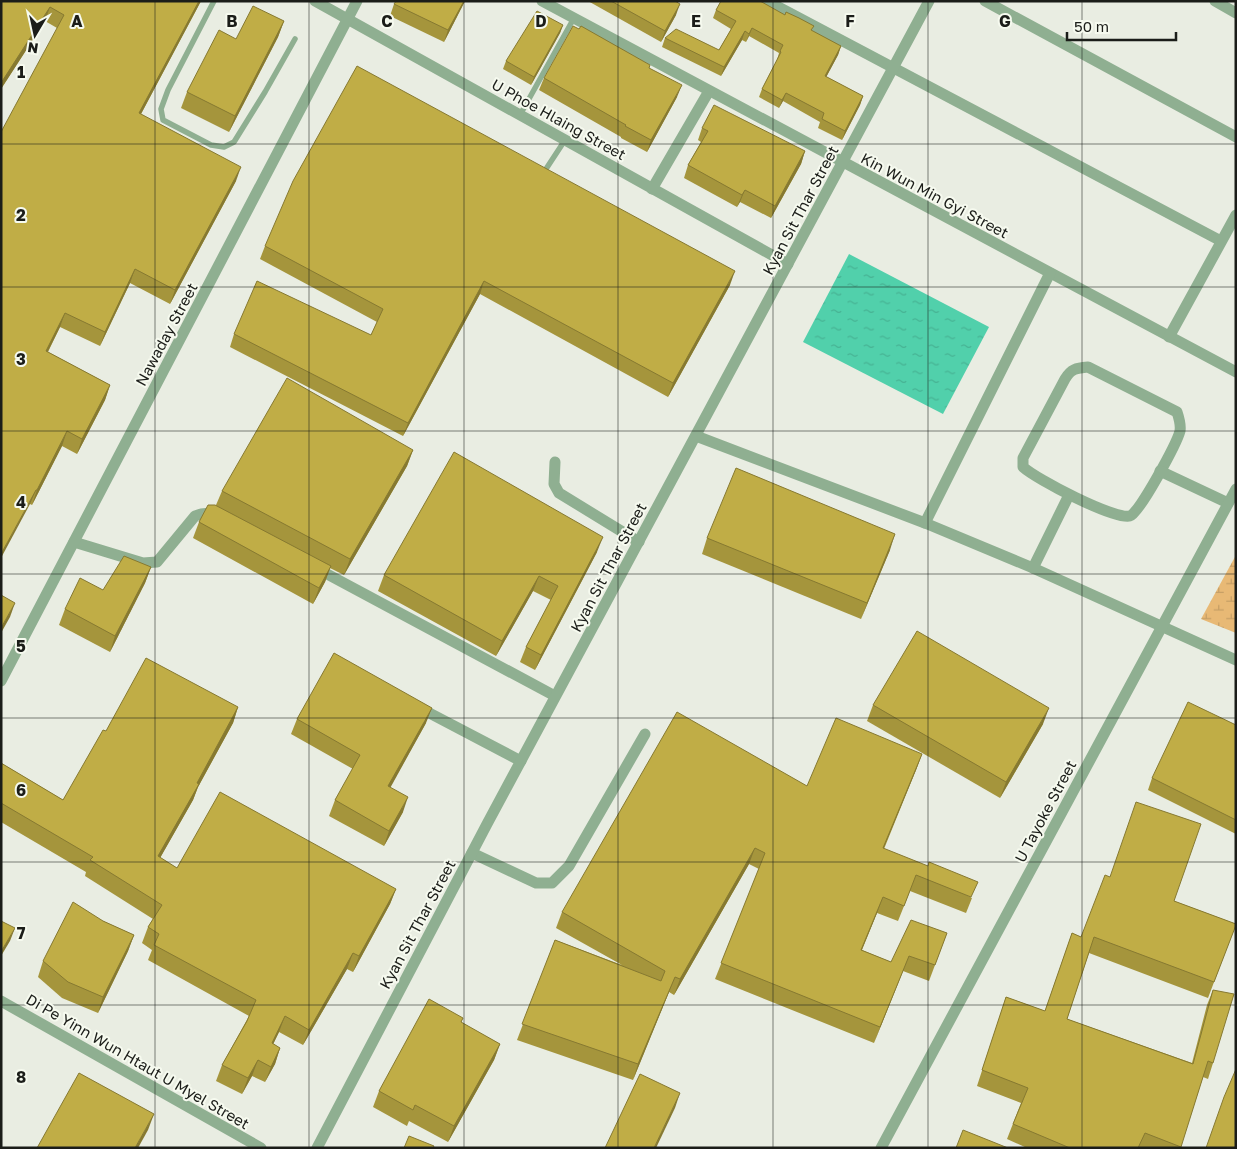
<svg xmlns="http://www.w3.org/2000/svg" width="1237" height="1149" viewBox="0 0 1237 1149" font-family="'Golos Text',sans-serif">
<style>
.wetland{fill:url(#wetland-marsh)}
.water{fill:url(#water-ripples)}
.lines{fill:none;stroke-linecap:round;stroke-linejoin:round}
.service{stroke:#8faf91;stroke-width:5.5}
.minor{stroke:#8faf91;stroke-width:11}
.wall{fill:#a5953c}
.shaded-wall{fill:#867931}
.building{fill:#c0ad46;stroke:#867931}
.grid{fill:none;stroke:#1b1d19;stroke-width:1;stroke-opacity:0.55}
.labels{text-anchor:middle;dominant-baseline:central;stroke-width:4;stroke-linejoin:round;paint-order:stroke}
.street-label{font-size:15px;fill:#1b1d19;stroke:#f6faef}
.grid-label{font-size:16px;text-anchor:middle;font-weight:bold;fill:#1b1d19;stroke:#f6faef;stroke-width:4;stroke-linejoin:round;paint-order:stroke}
</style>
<defs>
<pattern id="wetland-marsh" width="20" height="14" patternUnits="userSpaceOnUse" patternTransform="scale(1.25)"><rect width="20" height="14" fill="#e8b975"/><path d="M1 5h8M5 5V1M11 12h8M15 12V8" fill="none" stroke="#c69f65"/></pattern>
<pattern id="water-ripples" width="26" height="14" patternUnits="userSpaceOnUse" patternTransform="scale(1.25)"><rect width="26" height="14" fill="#51d0ab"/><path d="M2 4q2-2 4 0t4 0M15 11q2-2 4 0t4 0" fill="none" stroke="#46b293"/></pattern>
</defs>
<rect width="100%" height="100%" fill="#e9ede2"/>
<path class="wetland" d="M1236 555V633L1201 619Z"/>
<path class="water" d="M849 254 989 327 943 414 803 342Z"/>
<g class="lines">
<g class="service">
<path d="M214 1 168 90 161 109 163 120 211 145 224 147 234 142 265 92 295 39"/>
<path d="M520 115 574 18"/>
<path d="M546 169 565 140"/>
</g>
<g class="minor">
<path d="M315 1 788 264"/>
<path d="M542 1 1236 372"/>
<path d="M767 1 1221 241"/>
<path d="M985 1 1236 137"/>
<path d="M1215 1 1236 13"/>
<path d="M652 189 709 91"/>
<path d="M1169 337 1236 215"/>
<path d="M1088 367 1177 412C1179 418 1181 425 1180 431 1177 443 1139 514 1130 516 1114 520 1036 479 1023 467V458L1065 379C1071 369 1076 368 1088 367Z"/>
<path d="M696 436 925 523 1033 568 1236 660"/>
<path d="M555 462 554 484 559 493 639 542"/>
<path d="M1160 471 1228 503"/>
<path d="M925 523 1050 273"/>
<path d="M74 542 143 563 157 562 195 516C204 512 210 513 218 517"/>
<path d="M314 567 555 696"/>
<path d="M1033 568 1069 495"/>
<path d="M1 681 357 1"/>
<path d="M416 706 521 761"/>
<path d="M472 853 536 883H552L569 866 645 734"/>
<path d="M1 1001 261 1148"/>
<path d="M317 1148 487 824 929 1"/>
<path d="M881 1148 1236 489"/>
</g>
</g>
<g class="wall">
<path d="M1 1H201L141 114 236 181 170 304 130 283 100 346 60 327 48 352 110 385 105 400 77 454 62 446 32 505 30 504 57 28 45 21 1 89Z"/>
<path d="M465 1 444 42 390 16 394 4Z"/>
<path d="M588 1H675L676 15 661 42Z"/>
<path d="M716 10 812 31 841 46 838 55 826 77 863 96 860 105 842 140 818 128 820 122 783 101 779 108 759 97 762 89 777 60 779 53 749 36 746 42 742 40 721 76 662 47 665 38 719 50 731 29 713 18Z"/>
<path d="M284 21 278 37 229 132 181 108 187 92 236 39Z"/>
<path d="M563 25 560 33 531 85 503 69 506 61Z"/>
<path d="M649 68 677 97 647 152 621 138V137L539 90 544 78Z"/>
<path d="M702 128 805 151 801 164 771 218 740 202 737 207 684 178 688 165 701 142 698 140Z"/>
<path d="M265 246 730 285 668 397 480 294 403 436 230 347 234 334 371 335 377 322 260 259Z"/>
<path d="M413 450 407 466 344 575 330 568 325 582 313 604 193 538 199 522 216 505 222 491Z"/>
<path d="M707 538 890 550 861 619 702 554Z"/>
<path d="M597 552 535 670 520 662 526 647 551 600 533 591 496 656 378 591 384 575Z"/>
<path d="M151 567 145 583 110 652 59 625 65 609Z"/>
<path d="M873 705 1043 724 1000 798 867 721Z"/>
<path d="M238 707 233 723 198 787 193 800 160 858 177 868 396 889 390 904 353 972 347 969 303 1045 279 1032 273 1044 280 1048 275 1064 265 1082 252 1076 242 1094 216 1081 222 1065 249 1016 148 960 152 950 142 943 148 927 153 919 85 876 86 872 1 822V763L63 800 106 731Z"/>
<path d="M297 719 426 723 390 787 403 812 384 846 329 816 335 800 353 769 291 734Z"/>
<path d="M1236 725V834L1148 790 1152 778Z"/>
<path d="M922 754 916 770 884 849 972 898 966 913 910 891 898 921 877 913 862 950 891 962 947 933 929 981 903 971 874 1043 715 979 759 869 749 864 674 995 669 992 633 1080 517 1040 555 940 622 965 556 928 562 912 807 786Z"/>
<path d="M1174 901 1236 924 1208 998 1089 953 1067 1019 1192 1063 1207 1005 1213 990V1063L1208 1079 1203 1077 1180 1148H1027L1007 1139 1021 1103 977 1086 1006 997 1045 1011 1072 933 1081 937Z"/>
<path d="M103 921 134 935 128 951 98 1013 62 998 38 977 43 961Z"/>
<path d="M463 1018 461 1023 500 1044 494 1060 448 1142 409 1121 407 1126 373 1107 379 1091Z"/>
</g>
<g class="shaded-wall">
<path d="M199 1H201L134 127 139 113Z"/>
<path d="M464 1H465L444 42 448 30Z"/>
<path d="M680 4 676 15 661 42 665 31Z"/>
<path d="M50 7 45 21 1 89V83Z"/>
<path d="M284 21 278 37 229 132 235 116Z"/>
<path d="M563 25 560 33 531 85 534 77Z"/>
<path d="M752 28 749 36 746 42 749 34Z"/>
<path d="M745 31 742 40 721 76 724 67Z"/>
<path d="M841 46 838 55 822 85 825 76Z"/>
<path d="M682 85 677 97 647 152 651 140Z"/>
<path d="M786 93 783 101 779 108 782 100Z"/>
<path d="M863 96 860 105 842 140 845 131Z"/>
<path d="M805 151 801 164 771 218 775 206Z"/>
<path d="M241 167 236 181 170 304 175 290Z"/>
<path d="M745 190 740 202 737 207 742 195Z"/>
<path d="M135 269 130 283 100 346 105 332Z"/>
<path d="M735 271 730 285 668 397 673 383Z"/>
<path d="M484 281 480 294 403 436 408 423Z"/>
<path d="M65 313 60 327 41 365 46 351Z"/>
<path d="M110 385 105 400 77 454 82 439Z"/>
<path d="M67 431 62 446 32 505 37 490Z"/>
<path d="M413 450 407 466 344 575 350 559Z"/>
<path d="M36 490 30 504 1 558V554Z"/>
<path d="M895 534 890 550 861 619 867 603Z"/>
<path d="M603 537 597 552 535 670 541 655Z"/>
<path d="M331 566 325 582 313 604 319 588Z"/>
<path d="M151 567 145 583 110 652 115 636Z"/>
<path d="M539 576 533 591 496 656 502 641Z"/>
<path d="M15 603 10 617 1 633V628Z"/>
<path d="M238 707 233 723 198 787 193 800 152 872 158 856Z"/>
<path d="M432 708 426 723 383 801 388 786Z"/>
<path d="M1049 708 1043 724 1000 798 1006 782Z"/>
<path d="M922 754 916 770 877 864 883 848Z"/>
<path d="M408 797 403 812 384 846 389 831Z"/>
<path d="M755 848 749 864 674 995 680 979Z"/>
<path d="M396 889 390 904 353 972 359 956Z"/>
<path d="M883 897 877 913 855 966 861 950Z"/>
<path d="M15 928 10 941 1 956 2 950Z"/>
<path d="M134 935 128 951 98 1013 103 997Z"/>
<path d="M353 953 347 969 303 1045 309 1030Z"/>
<path d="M909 956 903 971 874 1043 880 1027Z"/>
<path d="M675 977 669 992 633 1080 638 1064Z"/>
<path d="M285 1016 279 1032 266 1059 272 1043Z"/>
<path d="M500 1044 494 1060 448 1142 454 1126Z"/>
<path d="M280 1048 275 1064 265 1082 271 1067Z"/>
<path d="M258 1060 252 1076 242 1094 248 1078Z"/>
<path d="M680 1093 675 1108 656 1148H654Z"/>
<path d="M154 1114 148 1130 138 1148H135Z"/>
</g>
<g class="building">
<path d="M1 1H199L139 113 241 167 175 290 135 269 105 332 65 313 46 351 110 385 82 439 67 431 37 490H36L1 554V132L64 15 50 7 1 83Z"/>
<path d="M396 1H464L448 30 394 4Z"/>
<path d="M611 1H675L680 4 665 31Z"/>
<path d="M721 1H745L746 2 747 1H760L785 15 786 12 799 18 814 26 811 30 841 46 825 76 863 96 845 131 822 119 824 113 786 93 782 100 762 89 781 52 780 51 783 45 752 28 749 34 745 31 724 67 665 38 676 29 719 50 736 21 716 10Z"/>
<path d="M253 6 284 21 235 116 187 92 219 30 236 39Z"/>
<path d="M537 11 563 25 534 77 506 61Z"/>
<path d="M573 26 579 29 581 26 650 65 649 68 682 85 651 140 625 126 626 125 544 78Z"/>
<path d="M357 66 735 271 673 383 484 281 408 423 234 334 257 281 371 335 383 309 265 246 293 181Z"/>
<path d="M714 105 805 151 775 206 745 190 742 195 688 165 708 131 702 128Z"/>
<path d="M287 378 413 450 350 559 222 491Z"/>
<path d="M454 452 603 537 541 655 526 647 558 586 539 576 502 641 384 575Z"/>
<path d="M736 468 895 534 867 603 707 538Z"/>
<path d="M208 505H215L331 566 319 588 199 522Z"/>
<path d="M124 556 151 567 115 636 65 609 80 578 103 590Z"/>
<path d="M1 595 15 603 1 628Z"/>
<path d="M917 631 1049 708 1006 782 873 705Z"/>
<path d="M334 653 432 708 388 786 408 797 389 831 335 800 360 755 297 719Z"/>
<path d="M146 658 238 707 197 783 199 784 158 856 177 868 220 792 396 889 359 956 353 953 309 1030 285 1016 272 1043 280 1048 271 1067 258 1060 248 1078 222 1065 247 1021 256 1000 154 945 159 934 148 927 162 905 90 860 93 857 1 803V763L63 800 103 730 106 731Z"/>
<path d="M1188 702 1236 725V820L1152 778Z"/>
<path d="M677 712 807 786 836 718 922 754 883 848 928 866 929 862 978 882 971 897 916 875 904 906 883 897 861 950 891 962 911 920 947 933 935 965 909 956 880 1027 721 963 765 853 755 848 680 979 675 977 638 1064 522 1024 555 940 661 981 665 971 562 912Z"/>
<path d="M1136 802 1201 824 1174 901 1236 924V925L1214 982 1094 937 1067 1019 1193 1064 1213 990 1234 994 1213 1063 1208 1061 1181 1147 1145 1133 1138 1148H1070L1013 1124 1028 1088 982 1070 1006 997 1045 1011 1072 933 1081 937 1105 875 1110 877Z"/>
<path d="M73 902 103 921 134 935 103 997 68 982 43 961Z"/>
<path d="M1 921 15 928 2 950 1 949Z"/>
<path d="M429 999 463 1018 461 1022 500 1044 454 1126 415 1105 413 1110 379 1091Z"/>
<path d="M1236 1069V1148H1206L1224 1097Z"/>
<path d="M79 1073 154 1114 135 1148H37Z"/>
<path d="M640 1074 680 1093 654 1148H605Z"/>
<path d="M963 1130 1008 1148H956Z"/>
<path d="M409 1136 434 1146 433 1148H404Z"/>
</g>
<path class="grid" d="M155 1V1148M309 1V1148M464 1V1148M618 1V1148M773 1V1148M928 1V1148M1082 1V1148M1 144H1236M1 287H1236M1 431H1236M1 574H1236M1 718H1236M1 862H1236M1 1005H1236"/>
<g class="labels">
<g class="street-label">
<text transform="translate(559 119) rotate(29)">U Phoe Hlaing Street</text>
<text transform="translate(935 195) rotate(28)">Kin Wun Min Gyi Street</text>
<text transform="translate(800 210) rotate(-62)">Kyan Sit Thar Street</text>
<text transform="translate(166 334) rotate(-62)">Nawaday Street</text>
<text transform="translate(608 567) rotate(-62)">Kyan Sit Thar Street</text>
<text transform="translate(1045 811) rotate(-62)">U Tayoke Street</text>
<text transform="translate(417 924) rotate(-62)">Kyan Sit Thar Street</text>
<text transform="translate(138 1061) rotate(30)">Di Pe Yinn Wun Htaut U Myel Street</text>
</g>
</g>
<g class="grid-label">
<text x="77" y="27">A</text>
<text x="232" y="27">B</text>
<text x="387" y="27">C</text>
<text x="541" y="27">D</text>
<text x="696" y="27">E</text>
<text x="850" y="27">F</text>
<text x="1005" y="27">G</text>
<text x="21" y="78">1</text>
<text x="21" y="221">2</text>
<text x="21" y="365">3</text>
<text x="21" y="508">4</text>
<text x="21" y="652">5</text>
<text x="21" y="796">6</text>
<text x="21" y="939">7</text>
<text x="21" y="1083">8</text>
</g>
<rect width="1237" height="1149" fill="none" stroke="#1b1d19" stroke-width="5"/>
<g transform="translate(35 35) rotate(189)" stroke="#f6faef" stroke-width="4" paint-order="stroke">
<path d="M0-4L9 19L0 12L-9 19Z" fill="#1b1d19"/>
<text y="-8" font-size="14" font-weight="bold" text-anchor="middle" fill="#1b1d19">N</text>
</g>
<path d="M1067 32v8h109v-8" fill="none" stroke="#1b1d19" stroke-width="2.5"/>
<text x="1074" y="32" font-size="15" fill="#1b1d19" stroke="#f6faef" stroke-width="4" paint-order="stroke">50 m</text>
</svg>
